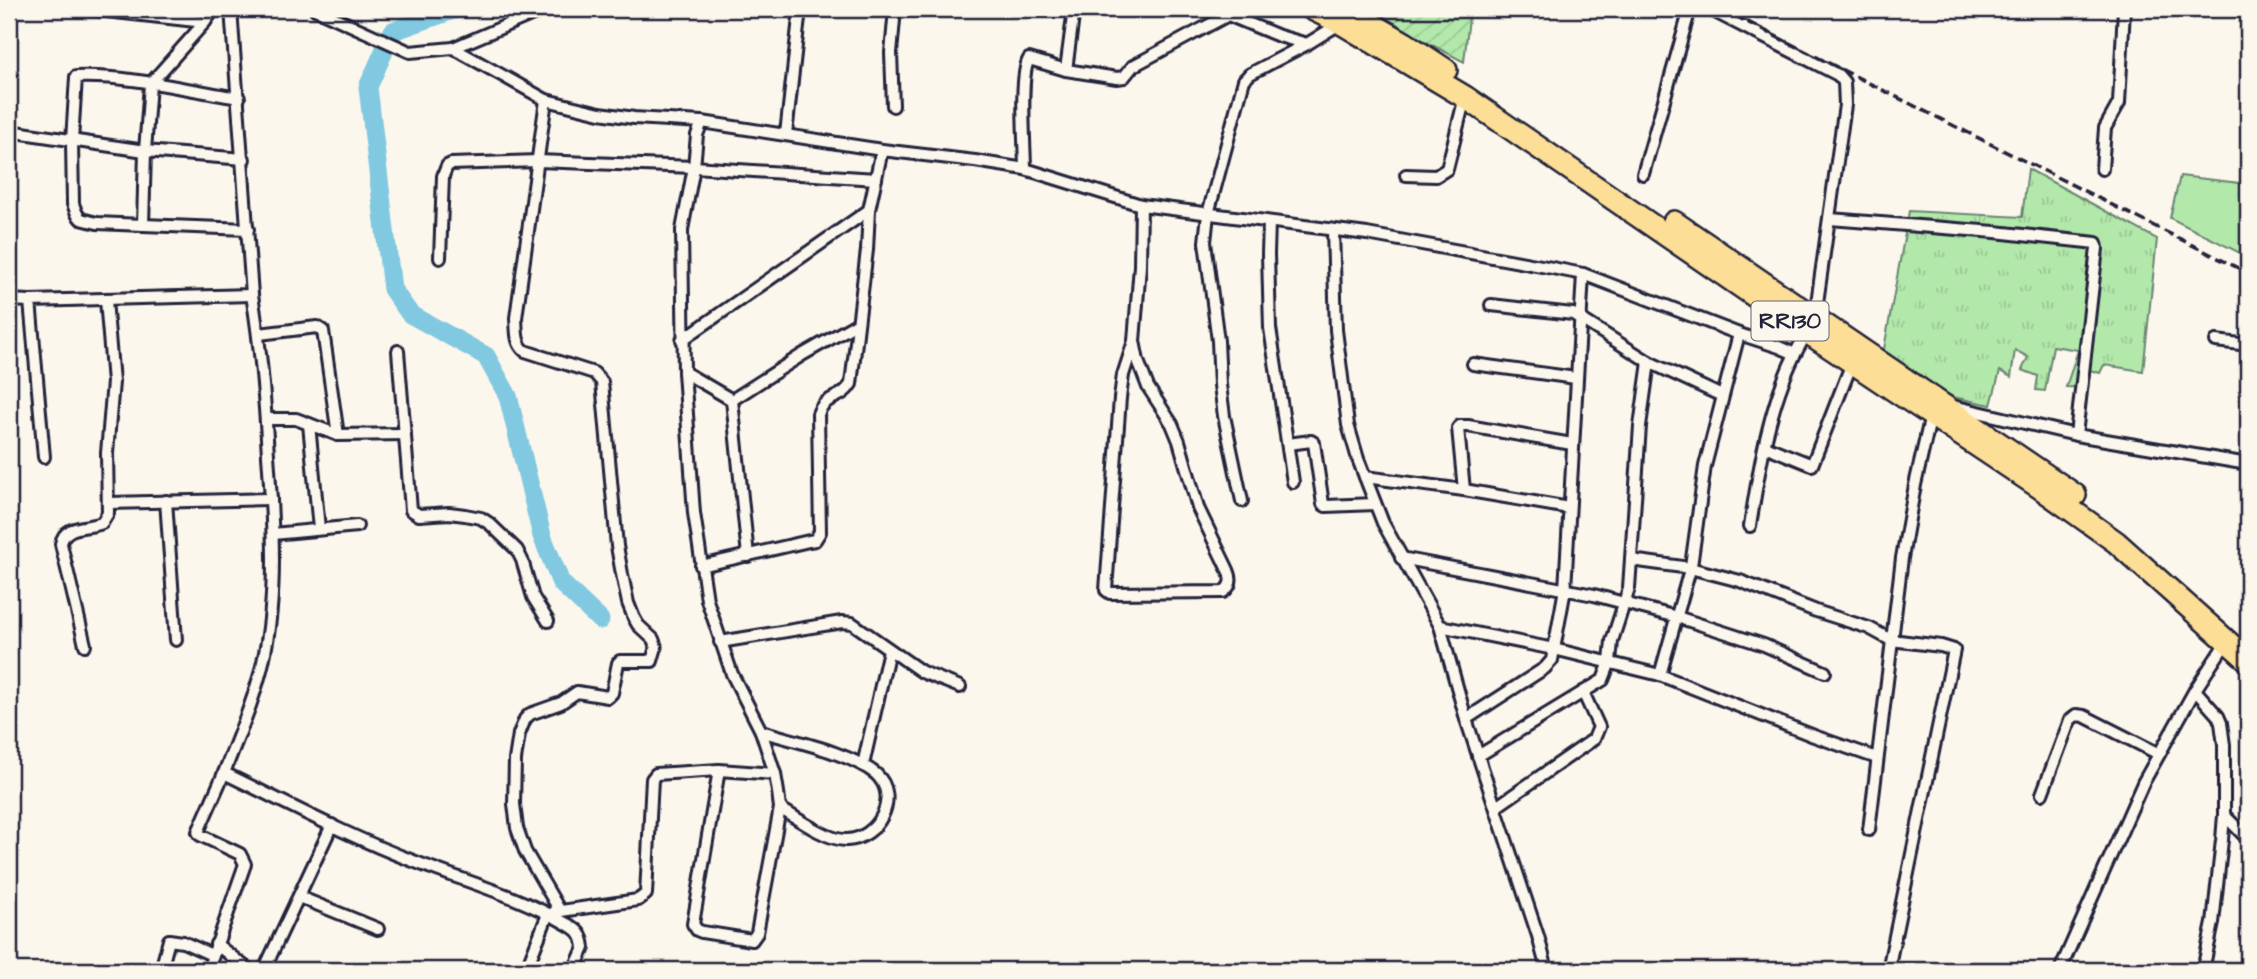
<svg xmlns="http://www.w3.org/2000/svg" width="2257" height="979" viewBox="0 0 2257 979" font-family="'Architects Daughter',sans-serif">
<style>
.park{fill:url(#park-tufts);stroke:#6a8572;stroke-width:2}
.garden{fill:url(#garden-furrows);stroke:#6a8572;stroke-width:2}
.pitch{fill:#b2e8aa;stroke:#6a8572;stroke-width:2}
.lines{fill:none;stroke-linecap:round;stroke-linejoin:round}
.river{stroke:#81c8e1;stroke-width:19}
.street-casing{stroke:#22223b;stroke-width:16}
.highway-casing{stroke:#22223b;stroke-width:26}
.street{stroke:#fbf7ec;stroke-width:10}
.highway{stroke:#fcde96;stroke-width:21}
.rail{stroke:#22223b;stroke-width:3.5;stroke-dasharray:10 5;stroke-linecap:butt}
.labels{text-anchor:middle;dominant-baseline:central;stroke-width:5;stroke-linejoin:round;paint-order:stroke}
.shield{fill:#fbf7ec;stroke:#636270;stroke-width:2}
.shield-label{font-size:23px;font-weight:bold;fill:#22223b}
</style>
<defs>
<pattern id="park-tufts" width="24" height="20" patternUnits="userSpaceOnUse" patternTransform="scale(1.75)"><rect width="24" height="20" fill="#b2e8aa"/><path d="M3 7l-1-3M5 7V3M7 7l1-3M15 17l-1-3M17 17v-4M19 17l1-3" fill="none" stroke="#99c793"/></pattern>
<pattern id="garden-furrows" width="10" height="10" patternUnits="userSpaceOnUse" patternTransform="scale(1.75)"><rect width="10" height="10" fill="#b2e8aa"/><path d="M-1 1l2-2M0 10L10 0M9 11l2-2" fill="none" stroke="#99c793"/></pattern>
</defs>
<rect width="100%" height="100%" fill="#fbf7ec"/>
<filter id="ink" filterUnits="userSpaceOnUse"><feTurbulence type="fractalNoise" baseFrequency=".0143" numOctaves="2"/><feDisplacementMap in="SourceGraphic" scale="14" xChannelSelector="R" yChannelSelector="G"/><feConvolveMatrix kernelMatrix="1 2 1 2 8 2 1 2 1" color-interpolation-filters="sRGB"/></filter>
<g filter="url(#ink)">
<path class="park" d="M2028 169 2157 239 2143 371 2104 365 2100 373 2090 370 2088 388 2066 387 2078 350 2053 346 2045 391 2036 390 2038 376 2022 370 2028 357 2015 350 2011 377 2000 371 1991 405 1953 397 1882 360 1909 211 2022 217Z"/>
<path class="garden" d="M1365 9H1470L1464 62Z"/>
<path class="pitch" d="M2180 176 2248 184V257L2170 218Z"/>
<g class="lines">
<path class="river" d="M456 9 393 31 368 87 392 289 410 314 486 356 508 396 542 536 561 583 600 620"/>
<defs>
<g id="street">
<path d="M88 9 205 22"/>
<path d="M214 9 205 22 150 84 145 151 143 225 97 223 81 219 77 214 73 204 72 141 76 77C130 75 186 90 239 98"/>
<path d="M231 9 252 295C261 348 265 401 268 455 273 523 278 595 263 662 254 701 238 736 224 773 286 803 348 836 413 861 464 881 519 896 567 924 578 930 583 935 584 948L574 970"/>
<path d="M315 9 410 52 453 48 545 9"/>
<path d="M453 48 546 100 600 113 634 118 702 122 882 150 975 161 1025 169 1141 205 1367 234 1547 267 1583 274 1739 334 1779 347 1795 354 1815 317 1845 105 1844 82 1838 75 1709 9"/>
<path d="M1066 70 1074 9"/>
<path d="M546 100 516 318C517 330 515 343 525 351L594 373 602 382 617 546 622 574 628 603 634 618 638 625 653 639 656 647 652 661H620L618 663 612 693 608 697 577 692 561 703 530 714 525 719 519 734 515 760 514 804 517 828 525 851 560 911"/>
<path d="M893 106 891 53 895 9"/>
<path d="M702 122 697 135 694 167 682 230 684 372 694 513 707 600 732 674 761 731 775 774 778 792 780 808 757 933 752 940 702 932 697 930 693 924 719 770"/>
<path d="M9 131 145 151 244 159"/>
<path d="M786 134 800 9"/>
<path d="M1025 169C1025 147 1019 75 1029 59L1066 70 1117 78 1124 77 1133 66 1228 15 1279 36 1307 44"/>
<path d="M2102 169 2105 128 2119 103 2124 9"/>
<path d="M1643 174 1690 9"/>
<path d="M1406 175 1436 176 1447 169 1465 97"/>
<path d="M1830 219 1995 232 2096 243 2097 248 2076 435"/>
<path d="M1269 222 1268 254 1270 328 1293 482"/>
<path d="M143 225 248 229"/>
<path d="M1333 230 1336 330 1348 425 1358 459 1383 523 1440 626 1466 719 1538 936 1547 970"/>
<path d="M440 258 443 176 447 166 451 164 538 161 694 167 876 179"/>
<path d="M9 300 30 301"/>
<path d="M1491 305 1573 314 1649 362 1722 396"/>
<path d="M259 334 317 327 323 331 338 435"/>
<path d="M682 340 869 210"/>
<path d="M1134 341 1123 375 1120 398 1106 590 1110 593 1223 592C1232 586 1232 579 1228 570L1198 508 1179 441 1172 424 1148 387 1138 361 1134 341 1140 266 1141 205"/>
<path d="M2216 341 2248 345"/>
<path d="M398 351 411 510 419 515 449 513 465 515 481 518 490 524 517 550 522 560 533 597 548 621"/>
<path d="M1473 364 1576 378"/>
<path d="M684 372 732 400"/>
<path d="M732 400 748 556"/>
<path d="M732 400 802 355 858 323"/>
<path d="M1957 407 2076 435 2248 464"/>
<path d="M266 419H296L338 435 405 434"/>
<path d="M309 424 319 529"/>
<path d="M1288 444 1311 441 1314 443 1323 504 1326 506 1375 504"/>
<path d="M1765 446 1812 465 1852 363"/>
<path d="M44 457 30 301 252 295"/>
<path d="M1365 477 1464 490"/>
<path d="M166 501 176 640"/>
<path d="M1242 501 1224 416 1220 385 1218 341 1205 242 1208 214 1244 80 1250 74 1307 44 1341 23"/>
<path d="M109 503 271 499"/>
<path d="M1569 508 1464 490 1458 428 1460 426H1468L1572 444"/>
<path d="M1750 526C1759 469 1769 406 1795 354"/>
<path d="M273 534 357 526"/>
<path d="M1401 558 1594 595 1677 617 1764 645 1825 672"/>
<path d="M1631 560 1690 568 1740 581 1816 611 1869 628 1891 640 1941 646 1954 650 1888 970"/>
<path d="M701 566 809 541 815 540 820 532 818 414C825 394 841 401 851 384L867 250 869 210 882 150"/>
<path d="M1440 626 1554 649 1660 675 1814 736 1877 758"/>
<path d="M720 642 842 622 852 623 922 672 960 687"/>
<path d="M85 645 61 544C64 524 87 529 102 523L108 513 107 453 113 382 106 300"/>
<path d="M1660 675 1691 566 1705 466 1739 334"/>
<path d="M2195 690 2218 716 2221 723 2224 745V815L2222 840 2213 923 2203 970"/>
<path d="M1466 719 1545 668 1552 660 1565 589 1583 274"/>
<path d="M761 731C793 741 851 753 876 774 901 797 878 839 847 840 828 841 796 818 780 808"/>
<path d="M1478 756 1603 680 1610 662 1612 641 1629 588 1640 426 1649 362"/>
<path d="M863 765 889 650"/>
<path d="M2042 794 2070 720 2076 715 2084 716 2159 754"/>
<path d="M1496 807 1594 739 1599 727 1583 692"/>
<path d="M2224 815 2248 839"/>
<path d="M1869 830 1902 558 1915 485 1932 411"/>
<path d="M299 897 378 929"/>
<path d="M554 912 638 900 646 894 652 779 656 774 719 770 775 774"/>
<path d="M216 944 249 970"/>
<path d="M161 970 169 940 183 942 212 955"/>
<path d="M208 970 245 864 240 854 200 835 198 832 224 773"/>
<path d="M264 970 332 825"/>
<path d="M526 970 548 914"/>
<path d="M2060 970 2143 783 2195 690 2227 641"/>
</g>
<g id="highway">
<path d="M1312 9 1341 23 1465 97 1807 332 2039 487 2116 542 2248 660"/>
<path d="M1346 9 1405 43 1446 70"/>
<path d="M1674 222 2075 495"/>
</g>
</defs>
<use href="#street" class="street-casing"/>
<use href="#highway" class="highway-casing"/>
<use href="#street" class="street"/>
<use href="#highway" class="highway"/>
<path class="rail" d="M1721 9 2248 273"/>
</g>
</g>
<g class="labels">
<rect class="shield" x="1751.5" y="301.5" width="77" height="39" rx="5"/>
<g class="shield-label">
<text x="1790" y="321">RR130</text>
</g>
</g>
<rect width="2257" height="979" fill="none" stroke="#fbf7ec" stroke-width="35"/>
<rect x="18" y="18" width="2222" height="944" fill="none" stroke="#22223b" stroke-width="2.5" filter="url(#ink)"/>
</svg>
